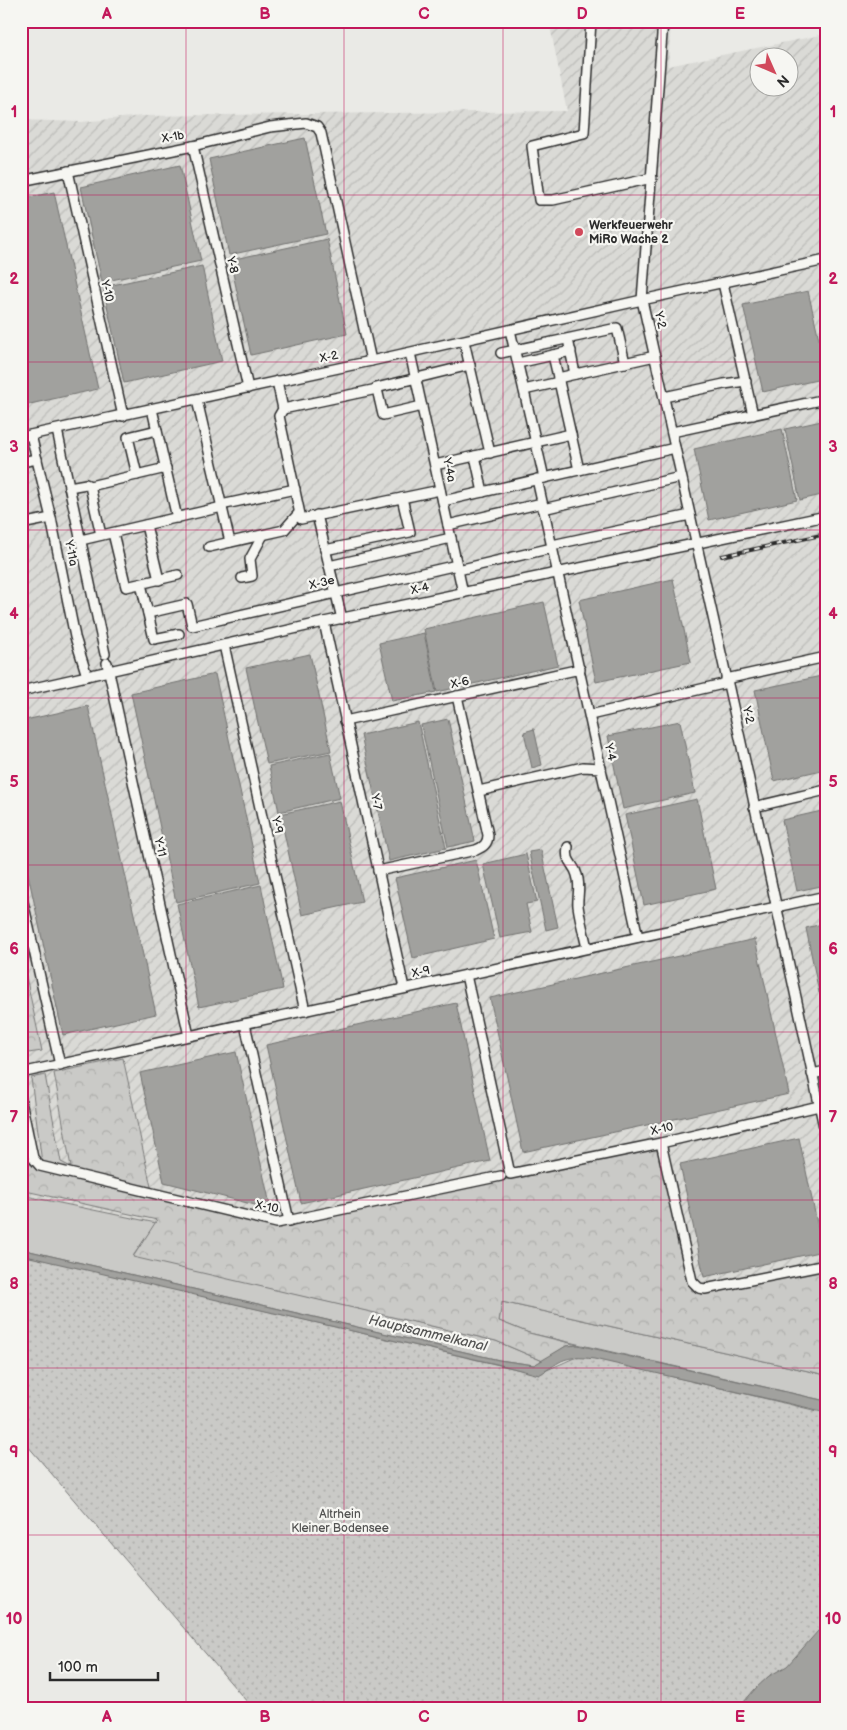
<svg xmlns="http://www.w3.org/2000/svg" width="847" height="1730" viewBox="0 0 847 1730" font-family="'Balsamiq Sans',sans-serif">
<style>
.industrial{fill:url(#industrial-furrows);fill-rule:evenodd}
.grass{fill:#cacac7;stroke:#7a7a79}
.forest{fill:url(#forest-crowns);stroke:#7a7a79}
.park{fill:url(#park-dots);stroke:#7a7a79}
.water{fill:#a1a19e;stroke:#727270}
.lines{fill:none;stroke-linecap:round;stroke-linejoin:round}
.minor-casing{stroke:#2b2b2b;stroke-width:12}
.minor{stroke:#f6f6f2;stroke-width:9}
.rail-casing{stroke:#2b2b2b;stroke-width:4}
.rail{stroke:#f6f6f2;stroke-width:2;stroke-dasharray:5.5;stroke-linecap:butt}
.grid{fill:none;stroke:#c2185b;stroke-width:1;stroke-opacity:0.55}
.poi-dot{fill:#d1495b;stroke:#f6f6f2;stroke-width:2}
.labels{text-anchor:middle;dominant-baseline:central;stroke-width:4.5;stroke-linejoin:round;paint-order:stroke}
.street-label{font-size:12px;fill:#2b2b2b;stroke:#f6f6f2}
.poi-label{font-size:12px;font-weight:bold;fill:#2b2b2b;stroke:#f6f6f2;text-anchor:start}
.park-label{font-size:12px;fill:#535352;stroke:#f6f6f2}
.water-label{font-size:14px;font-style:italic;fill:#545453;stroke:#f6f6f2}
.neatline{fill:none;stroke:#c2185b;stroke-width:2}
.grid-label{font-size:16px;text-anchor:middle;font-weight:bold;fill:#c2185b}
</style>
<defs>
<pattern id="industrial-furrows" width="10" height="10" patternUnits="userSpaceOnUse" patternTransform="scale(1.25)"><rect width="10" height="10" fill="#dadad6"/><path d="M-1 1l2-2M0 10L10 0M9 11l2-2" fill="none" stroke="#bbbbb8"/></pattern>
<pattern id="forest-crowns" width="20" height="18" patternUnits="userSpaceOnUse" patternTransform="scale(1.25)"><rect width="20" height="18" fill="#cacac7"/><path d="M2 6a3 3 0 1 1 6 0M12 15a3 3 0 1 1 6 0" fill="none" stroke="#aeaeab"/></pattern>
<pattern id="park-dots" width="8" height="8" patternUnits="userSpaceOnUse" patternTransform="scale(1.25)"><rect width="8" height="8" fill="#cacac7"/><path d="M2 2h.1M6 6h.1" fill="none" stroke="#aeaeab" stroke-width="1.8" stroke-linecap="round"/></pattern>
</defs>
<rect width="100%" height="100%" fill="#eaeae6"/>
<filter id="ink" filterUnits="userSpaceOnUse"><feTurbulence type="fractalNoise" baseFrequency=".02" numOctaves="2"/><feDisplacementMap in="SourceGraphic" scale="10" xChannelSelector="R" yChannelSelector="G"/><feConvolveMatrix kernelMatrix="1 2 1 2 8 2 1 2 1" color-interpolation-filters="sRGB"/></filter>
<g filter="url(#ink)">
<path class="industrial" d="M549 21H671L668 66 826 34V1375L160 1224 21 1195V120L81 122 142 116 567 111ZM760 58H790V88H760Z"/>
<g class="grass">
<path d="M21 1195 156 1223 133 1256 496 1341 543 1361 534 1365 499 1360 21 1249Z"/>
<path d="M502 1302 826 1375V1401L529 1333 499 1321Z"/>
</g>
<g class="forest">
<path d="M21 953 42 1051 21 1054Z"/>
<path d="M123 1058 153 1196 278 1228 658 1147 692 1291 826 1265V1375L502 1302 499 1321 529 1333 578 1345 566 1346 543 1361 496 1341 133 1257 157 1220 21 1190V1172L30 1164 42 1163 31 1078 45 1075 61 1162 71 1167 54 1073Z"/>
</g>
<path class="park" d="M21 1254 538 1374 581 1355 826 1413V1709H250L248 1703 21 1438Z"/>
<g class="water">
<path d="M305 138 326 234 229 255 209 159Z"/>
<path d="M180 165 201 261 102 282 81 187Z"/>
<path d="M54 192 98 389 21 406V199Z"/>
<path d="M327 239 347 334 251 355 230 260Z"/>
<path d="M202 266 222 361 124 383 103 287Z"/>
<path d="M808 291 826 369V378L763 392 743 305Z"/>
<path d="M826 420V494L800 500 785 429Z"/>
<path d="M782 429 797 500 709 520 694 449Z"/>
<path d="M673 579 691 662 596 682 579 600Z"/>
<path d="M544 602 558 665 437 692 424 629Z"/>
<path d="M424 633 436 692 392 701 379 643Z"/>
<path d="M310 654 331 751 267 764 246 668Z"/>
<path d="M215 674 260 883 176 902 131 693Z"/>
<path d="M826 675V769L774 781 755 690Z"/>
<path d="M88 706 156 1014 63 1035 21 842V721Z"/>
<path d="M448 719 475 841 448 847 421 725Z"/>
<path d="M680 721 695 793 623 809 608 736Z"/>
<path d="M418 722 446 848 389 861 361 735Z"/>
<path d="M534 729 542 765 532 768 524 732Z"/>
<path d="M330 753 340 798 279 812 269 766Z"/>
<path d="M697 799 716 889 644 905 625 815Z"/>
<path d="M340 801 362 902 302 915 280 814Z"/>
<path d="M826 810V885L797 891 782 820Z"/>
<path d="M541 850 558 927 546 930 529 852Z"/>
<path d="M526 854 537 902 526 904 532 932 500 938 483 864Z"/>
<path d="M476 860 494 939 413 958 395 878Z"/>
<path d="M261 885 283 989 199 1007 177 904Z"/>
<path d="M826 923V991L819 993 806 928Z"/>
<path d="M755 939 789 1094 523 1152 490 998Z"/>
<path d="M456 1003 490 1161 301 1203 266 1045Z"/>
<path d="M236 1052 271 1209 164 1182 140 1073Z"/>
<path d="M799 1138 823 1251 704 1277 680 1164Z"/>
<path d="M21 1249 499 1360 534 1365 566 1346 578 1345 826 1401V1412L594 1359C564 1355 563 1360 539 1375L505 1366 21 1255Z"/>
<path d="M826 1622V1709H738L755 1689 769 1676 787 1666Z"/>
</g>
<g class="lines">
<defs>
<g id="minor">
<path d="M591 21 584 133 532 146 539 200H553L652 178"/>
<path d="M663 21 642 300 826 260"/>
<path d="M193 146 248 388"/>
<path d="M68 171 123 416"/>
<path d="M21 181 193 146 270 127 306 123 317 127 321 133 371 361"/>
<path d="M723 283 753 415"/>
<path d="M510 330 544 478"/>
<path d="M568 339 575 374"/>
<path d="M464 341 490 453"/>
<path d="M410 353 463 593"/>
<path d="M501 353 617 328 625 363"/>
<path d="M553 355 579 470"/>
<path d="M518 363 571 351"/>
<path d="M558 378 655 356"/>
<path d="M277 381 283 409 279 416 301 519 440 490"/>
<path d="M377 389 383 415 422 406"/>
<path d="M524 390 559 382"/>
<path d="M664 397 724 384 746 381"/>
<path d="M197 400 230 542"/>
<path d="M152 409 177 518"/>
<path d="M283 409 377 389 376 388 470 365"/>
<path d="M57 430 105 654"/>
<path d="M672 432 826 399"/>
<path d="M31 435 51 518 75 637 87 676"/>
<path d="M21 437 371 361 642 300 740 738 826 1136"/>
<path d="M475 456 483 492"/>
<path d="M21 462 37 459"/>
<path d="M435 465 571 434"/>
<path d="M137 475 128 437 157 430"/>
<path d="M537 479 638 937"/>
<path d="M69 487 86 484 90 486"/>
<path d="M443 501 675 448"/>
<path d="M221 505 295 489"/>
<path d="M543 509 681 477"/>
<path d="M317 515 342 619"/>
<path d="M21 524 51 518"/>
<path d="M146 525 159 580"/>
<path d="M448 525 542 503"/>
<path d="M113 533 126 587 178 575"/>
<path d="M101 535 90 486 166 468"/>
<path d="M81 540 222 507"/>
<path d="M552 545 690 515"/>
<path d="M209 547 284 530 299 513"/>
<path d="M325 550 410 532 402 498"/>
<path d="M329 566 451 538"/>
<path d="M458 570 552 548"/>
<path d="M242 578 252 576 250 559 263 535"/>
<path d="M141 584 154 639 179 634"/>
<path d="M148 613 187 604 192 626 457 565"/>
<path d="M324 622 404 988"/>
<path d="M224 645 305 1011"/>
<path d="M107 663 189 1036"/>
<path d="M726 679 826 657"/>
<path d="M21 691 324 622 826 516"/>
<path d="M590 715 727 683"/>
<path d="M345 721 580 669"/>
<path d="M479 791 583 767 601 768"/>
<path d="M754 807 826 790"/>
<path d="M568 847C565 863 574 863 577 875 581 887 577 896 578 906 580 920 584 934 587 948"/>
<path d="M378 871 476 850C483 847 488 844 488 835L457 696"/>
<path d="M21 893 60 1065"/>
<path d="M466 975 510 1174 661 1143 819 1106"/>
<path d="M245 1024 289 1221"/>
<path d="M21 1073 826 896"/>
<path d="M812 1074 826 1071"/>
<path d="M21 1101 33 1158 40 1166 277 1223 501 1176"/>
<path d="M661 1143 692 1281 699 1288 705 1289 826 1265"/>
</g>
</defs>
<use href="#minor" class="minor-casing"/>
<use href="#minor" class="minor"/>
<defs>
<path id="rail" d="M722 556 826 534"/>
</defs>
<use href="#rail" class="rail-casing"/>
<use href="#rail" class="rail"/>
</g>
</g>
<path class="grid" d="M186 21V1709M344 21V1709M503 21V1709M661 21V1709M21 195H826M21 362H826M21 530H826M21 698H826M21 865H826M21 1032H826M21 1200H826M21 1368H826M21 1535H826"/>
<circle class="poi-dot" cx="579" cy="232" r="5"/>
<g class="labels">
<g class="street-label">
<text transform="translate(173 137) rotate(-10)">X-1b</text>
<text transform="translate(232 265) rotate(77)">Y-8</text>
<text transform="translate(107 291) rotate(77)">Y-10</text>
<text transform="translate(660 320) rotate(77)">Y-2</text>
<text transform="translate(329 357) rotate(-12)">X-2</text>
<text transform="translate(449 470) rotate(78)">Y-4a</text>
<text transform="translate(71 553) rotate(79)">Y-11a</text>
<text transform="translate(322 583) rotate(-13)">X-3e</text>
<text transform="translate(420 589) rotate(-12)">X-4</text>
<text transform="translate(460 683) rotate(-12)">X-6</text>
<text transform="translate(748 715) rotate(77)">Y-2</text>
<text transform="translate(610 752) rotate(78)">Y-4</text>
<text transform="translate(376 802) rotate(78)">Y-7</text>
<text transform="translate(277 825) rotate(78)">Y-9</text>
<text transform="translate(160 847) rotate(78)">Y-11</text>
<text transform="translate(421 972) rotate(-12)">X-9</text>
<text transform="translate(662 1129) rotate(-13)">X-10</text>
<text transform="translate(267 1207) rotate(11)">X-10</text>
</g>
<g class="poi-label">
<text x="589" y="225">Werkfeuerwehr<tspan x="589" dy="14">MiRo Wache 2</tspan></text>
</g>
<g class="park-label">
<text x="340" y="1514">Altrhein<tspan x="340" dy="14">Kleiner Bodensee</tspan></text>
</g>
<g class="water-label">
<text transform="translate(428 1333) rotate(13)">Hauptsammelkanal</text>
</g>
</g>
<rect width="847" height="1730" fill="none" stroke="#f6f6f2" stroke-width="55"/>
<g transform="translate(774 72) rotate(135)"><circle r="24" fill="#f6f6f2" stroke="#a5a5a2"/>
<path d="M0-4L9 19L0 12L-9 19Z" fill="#d1495b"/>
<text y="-8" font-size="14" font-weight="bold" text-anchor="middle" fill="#2b2b2b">N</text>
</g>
<path d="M50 1672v8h108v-8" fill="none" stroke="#2b2b2b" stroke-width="2.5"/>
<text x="58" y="1672" font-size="15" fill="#2b2b2b" stroke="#f6f6f2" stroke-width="4" paint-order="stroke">100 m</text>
<rect x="28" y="28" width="792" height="1674" class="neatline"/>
<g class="grid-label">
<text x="107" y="19">A</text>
<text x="265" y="19">B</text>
<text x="424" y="19">C</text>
<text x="582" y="19">D</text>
<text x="740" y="19">E</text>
<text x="14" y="117">1</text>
<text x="833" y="117">1</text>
<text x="14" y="284">2</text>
<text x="833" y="284">2</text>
<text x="14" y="452">3</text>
<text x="833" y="452">3</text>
<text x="14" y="619">4</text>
<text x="833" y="619">4</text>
<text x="14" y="787">5</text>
<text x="833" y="787">5</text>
<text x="14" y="954">6</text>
<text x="833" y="954">6</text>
<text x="14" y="1122">7</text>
<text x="833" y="1122">7</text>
<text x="14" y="1289">8</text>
<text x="833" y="1289">8</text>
<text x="14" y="1457">9</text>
<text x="833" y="1457">9</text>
<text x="14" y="1624">10</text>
<text x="833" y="1624">10</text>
<text x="107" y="1722">A</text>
<text x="265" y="1722">B</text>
<text x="424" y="1722">C</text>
<text x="582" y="1722">D</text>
<text x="740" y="1722">E</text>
</g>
</svg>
